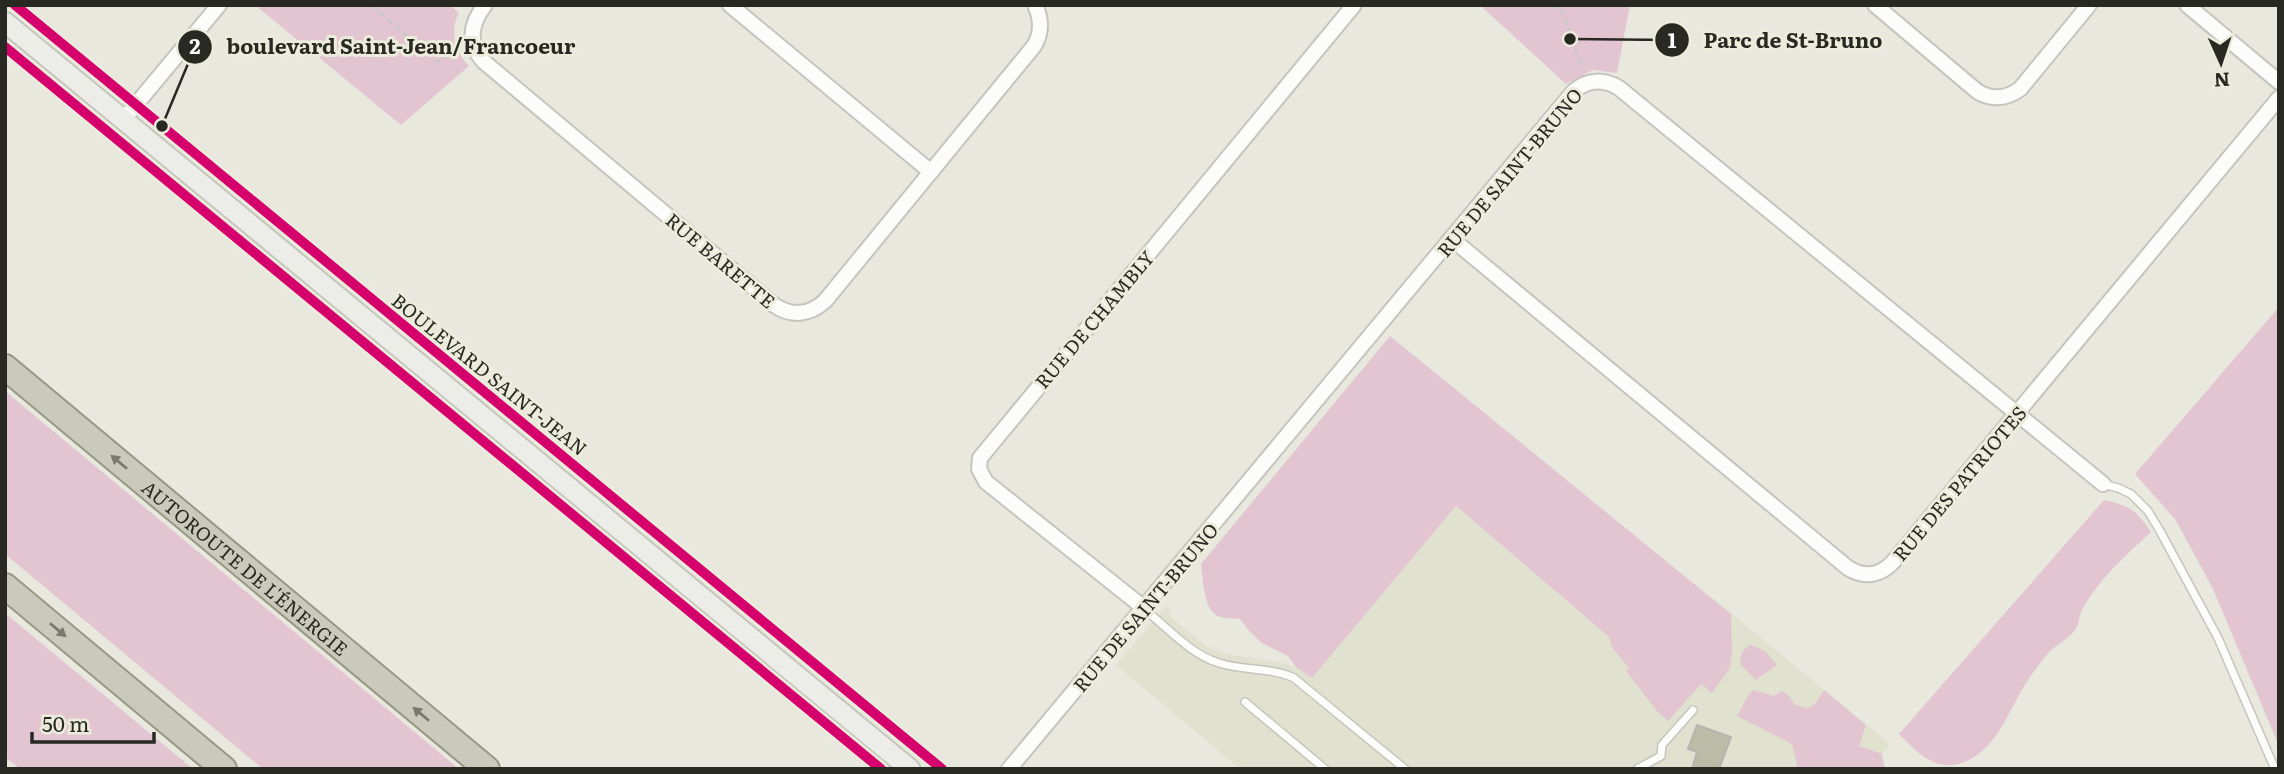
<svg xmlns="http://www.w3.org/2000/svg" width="2284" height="774" viewBox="0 0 2284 774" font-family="Literata,serif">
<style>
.built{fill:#e0e1cf}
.green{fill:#e2c5d0}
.building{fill:#bbbba6;stroke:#b4b5ae;stroke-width:2}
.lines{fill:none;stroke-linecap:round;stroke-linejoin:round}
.lane-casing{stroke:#c5c5be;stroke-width:10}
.street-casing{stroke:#c5c5be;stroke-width:18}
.secondary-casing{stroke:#c5c5be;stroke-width:23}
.highway-casing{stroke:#979786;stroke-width:28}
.path{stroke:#c9c9c6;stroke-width:2.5;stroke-dasharray:7 3.5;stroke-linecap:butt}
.lane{stroke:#fcfcfa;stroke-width:7}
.street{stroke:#fcfcfa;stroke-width:14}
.secondary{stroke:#ecece8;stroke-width:19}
.highway{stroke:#cacabc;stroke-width:24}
.cycleway-casing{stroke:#ebecdb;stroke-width:15}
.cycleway{stroke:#d6006c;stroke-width:10}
.oneway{fill:#797a6f}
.labels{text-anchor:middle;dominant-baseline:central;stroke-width:6;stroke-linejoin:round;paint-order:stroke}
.street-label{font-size:19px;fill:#282922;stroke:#ebecdb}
.leader{fill:none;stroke:#282922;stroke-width:2.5}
.callout-dot{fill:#282922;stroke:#ebecdb;stroke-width:2.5}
.mark-label{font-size:21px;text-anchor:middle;font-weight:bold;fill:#fff}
.callout-label{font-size:21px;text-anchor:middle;font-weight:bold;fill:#282922;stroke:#ebecdb;stroke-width:6;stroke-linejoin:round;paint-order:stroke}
</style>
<rect width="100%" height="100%" fill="#e8e8df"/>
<path class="built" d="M1456 506 1648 671 1714 599 1890 744 1869 769H1240L1116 665 1168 604 1171 617 1206 646 1227 654 1284 663 1296 667 1312 678Z"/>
<g class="green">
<path d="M255 5H450L459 13C449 31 455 51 469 66L401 125Z"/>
<path d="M1485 5H1630L1617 73 1593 70 1566 84 1483 8Z"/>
<path d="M2279 307V746L2213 589 2175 519 2135 474Z"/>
<path d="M1390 336 1731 614 1732 653 1730 668 1712 693 1701 684 1668 721 1657 711 1626 671 1629 669 1612 647 1609 637 1456 506 1312 678 1296 667 1288 656 1262 643 1250 632 1240 619C1234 618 1224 619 1218 616 1203 609 1203 578 1201 564Z"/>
<path d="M5 391 459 769H263L5 554Z"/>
<path d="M2104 500C2131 506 2136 510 2151 532 2126 555 2097 581 2081 612 2079 617 2079 622 2077 627 2072 637 2057 644 2049 652 2042 660 2036 669 2030 677 2011 704 1999 747 1967 761 1936 774 1919 754 1899 734Z"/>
<path d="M5 613 193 769H20L5 757Z"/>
<path d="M1751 645 1765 651 1777 665 1756 680 1740 664C1741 655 1742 648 1751 645Z"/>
<path d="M1753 690 1774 696 1782 691 1790 697 1795 705 1808 708 1815 704 1824 690 1866 725 1859 746 1882 754 1885 769H1798L1792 744 1737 716 1749 694Z"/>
</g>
<path class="building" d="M1697 725 1731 737 1719 769H1692L1697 752 1688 749Z"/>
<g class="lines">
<defs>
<g id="lane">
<path d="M2103 484 2118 488 2131 494 2148 511 2160 531 2218 638 2275 769"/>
<path d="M1144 609C1167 627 1191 655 1219 663 1244 671 1271 667 1294 678L1405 769"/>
<path d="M1245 702 1325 769"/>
<path d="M1637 769 1661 756 1662 745 1693 710"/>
</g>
<g id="street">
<path d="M485 5C471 23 467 42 483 61L774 305C791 317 810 315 825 301L1034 46C1042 33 1042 20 1035 5"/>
<path d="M730 5 931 172"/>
<path d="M1875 5 1978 92C1993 100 2006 99 2020 89L2089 5"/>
<path d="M2187 5 2279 82"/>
<path d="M123 120 219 5"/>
<path d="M1452 239 1848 568C1864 578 1880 576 1893 562L2279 98"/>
<path d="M1144 608 986 482 979 469 980 458 1354 5"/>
<path d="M1009 769 1574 91C1588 79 1604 79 1619 88L2103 484"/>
</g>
<path id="secondary" d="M5 22 910 769"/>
<g id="highway">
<path id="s1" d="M5 367 487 769"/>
<path d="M5 586 224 769"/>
</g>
</defs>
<use href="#lane" class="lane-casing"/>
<use href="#street" class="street-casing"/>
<use href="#secondary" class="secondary-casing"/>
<use href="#highway" class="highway-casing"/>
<g class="path">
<path d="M371 5 437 62 459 50"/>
<path d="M1550 5 1562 11 1582 68"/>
</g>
<use href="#lane" class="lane"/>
<use href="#street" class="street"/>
<use href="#secondary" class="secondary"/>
<use href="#highway" class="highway"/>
<defs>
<g id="cycleway">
<path d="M15 5 942 769"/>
<path d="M5 47 881 769"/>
</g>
</defs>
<use href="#cycleway" class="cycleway-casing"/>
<use href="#cycleway" class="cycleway"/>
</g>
<defs><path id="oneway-solid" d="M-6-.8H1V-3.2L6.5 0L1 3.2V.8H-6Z" transform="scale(1.75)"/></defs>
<g class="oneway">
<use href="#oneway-solid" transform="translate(119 462) rotate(-140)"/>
<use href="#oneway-solid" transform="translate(58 630) rotate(40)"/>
<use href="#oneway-solid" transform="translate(421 714) rotate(-140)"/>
</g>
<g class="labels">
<g class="street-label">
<text transform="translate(1509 172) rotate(-50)">RUE DE SAINT-BRUNO</text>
<text transform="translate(721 260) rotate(40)">RUE BARETTE</text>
<text transform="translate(1094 319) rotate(-50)">RUE DE CHAMBLY</text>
<text transform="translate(490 374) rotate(39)">BOULEVARD SAINT-JEAN</text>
<text transform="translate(1959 483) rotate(-50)">RUE DES PATRIOTES</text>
<text stroke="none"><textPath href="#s1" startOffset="313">AUTOROUTE DE L'ÉNERGIE</textPath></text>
<text transform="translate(1145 607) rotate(-50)">RUE DE SAINT-BRUNO</text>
</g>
</g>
<path class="leader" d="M1570 39L1672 40M162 126L195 47"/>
<g class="callout-dot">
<circle cx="1570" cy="39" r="7"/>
<circle cx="162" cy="126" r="7"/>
<circle cx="1672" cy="40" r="18"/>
<circle cx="195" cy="47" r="18"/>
</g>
<g class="mark-label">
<text x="1672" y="48">1</text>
<text x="195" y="54">2</text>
</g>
<g class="callout-label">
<text x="1793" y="48">Parc de St-Bruno</text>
<text x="401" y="54">boulevard Saint-Jean/Francoeur</text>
</g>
<rect width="2284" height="774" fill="none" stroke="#282922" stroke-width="14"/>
<g transform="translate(2221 63) rotate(177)" stroke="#ebecdb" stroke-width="5" paint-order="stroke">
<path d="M0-5L12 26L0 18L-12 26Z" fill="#282922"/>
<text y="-10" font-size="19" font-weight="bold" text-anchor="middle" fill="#282922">N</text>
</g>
<path d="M32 732v10h122v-10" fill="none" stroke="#282922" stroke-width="3.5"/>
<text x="42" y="732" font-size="21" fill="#282922" stroke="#ebecdb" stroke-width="5" paint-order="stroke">50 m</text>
</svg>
